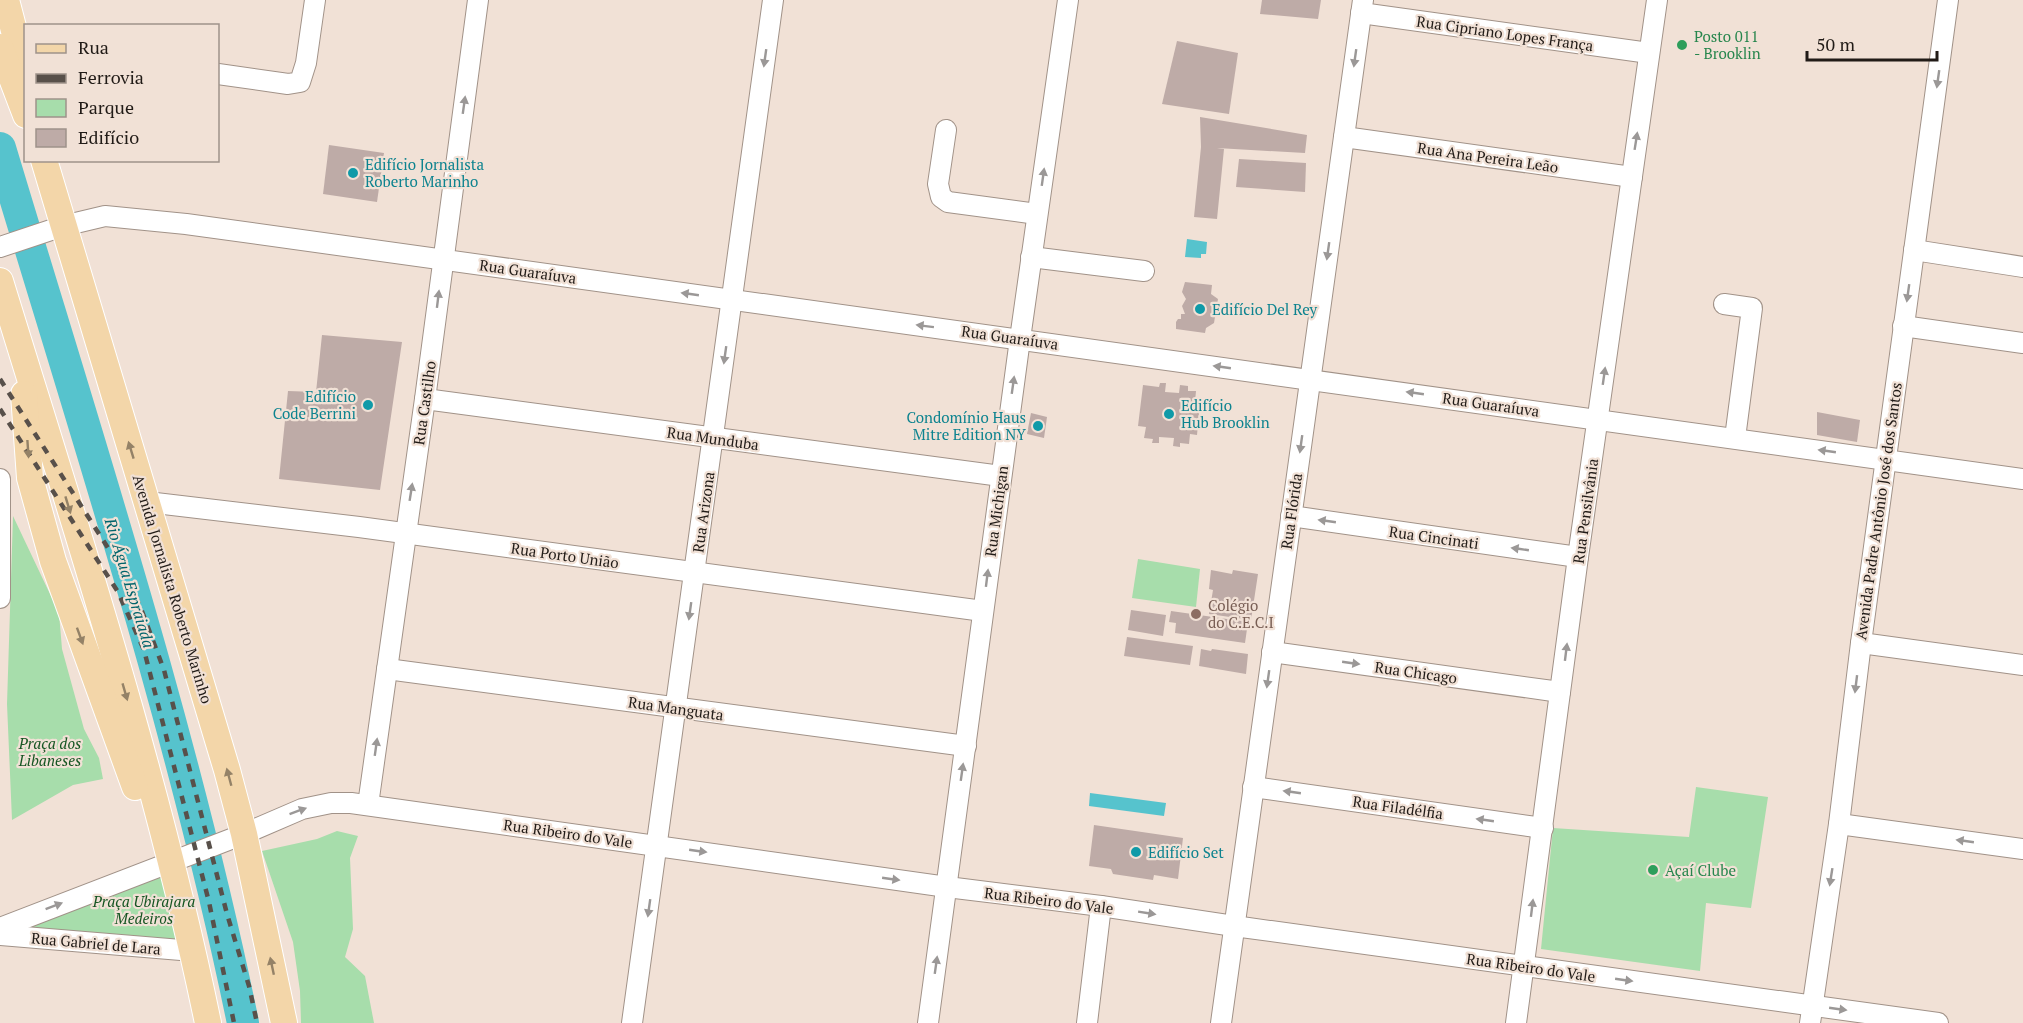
<svg xmlns="http://www.w3.org/2000/svg" width="2023" height="1023" viewBox="0 0 2023 1023" font-family="'PT Serif',serif">
<style>
.green{fill:#a7ddab}
.water{fill:#56c3cd}
.lines{fill:none;stroke-linecap:round;stroke-linejoin:round}
.river{stroke:#56c3cd;stroke-width:32}
.building{fill:#beaba7}
.minor-casing{stroke:#a19288;stroke-width:22}
.major-casing{stroke:#fff;stroke-width:28}
.minor{stroke:#fff;stroke-width:20}
.major{stroke:#f3d6a9;stroke-width:26}
.rail{stroke:#58504a;stroke-width:4.5;stroke-dasharray:8 8;stroke-linecap:butt}
.oneway{fill:#9b9897}
.oneway2{fill:#948267}
.leisure-dot{fill:#2e9e5b;stroke:#f1e1d6;stroke-width:2}
.culture-dot{fill:#0f9aa8;stroke:#f1e1d6;stroke-width:2}
.education-dot{fill:#8d6e63;stroke:#f1e1d6;stroke-width:2}
.labels{text-anchor:middle;dominant-baseline:central;stroke-width:4.5;stroke-linejoin:round;paint-order:stroke}
.street-label{font-size:15px;fill:#211b17;stroke:#f1e1d6}
.leisure-label{font-size:15px;fill:#27864d;stroke:#f1e1d6;text-anchor:start}
.culture-label{font-size:15px;fill:#0d838f;stroke:#f1e1d6;text-anchor:start}
.education-label{font-size:15px;fill:#785e54;stroke:#f1e1d6;text-anchor:start}
.park-label{font-size:15px;font-style:italic;fill:#155522;stroke:#f1e1d6}
.water-label{font-size:16px;font-style:italic;fill:#01646b;stroke:#f1e1d6}
</style>
<rect width="100%" height="100%" fill="#f1e1d6"/>
<g class="green">
<path d="M13 516 59 613 62 649 84 729 99 758 103 779 73 785 12 820 7 704Z"/>
<path d="M1138 559 1200 569 1196 607 1132 598Z"/>
<path d="M1696 787 1768 797 1751 908 1706 903 1700 971 1541 949 1553 828 1689 837Z"/>
<path d="M337 831 358 836 350 858 353 929 345 957 365 976 374 1023H301L300 991 293 942 262 851 317 839Z"/>
<path d="M169 863 190 948 0 929Z"/>
</g>
<g class="water">
<path d="M1187 239 1207 242 1206 254H1201V258L1185 257Z"/>
<path d="M1090 793 1166 803 1164 816 1089 806Z"/>
</g>
<g class="lines">
<path class="river" d="M0 148C87 438 182 726 243 1023"/>
</g>
<g class="building">
<path d="M1262 0H1321L1318 19 1260 14Z"/>
<path d="M1177 41 1238 53 1229 114 1162 104Z"/>
<path d="M1200 117 1307 135 1305 153 1217 148 1224 149 1217 219 1194 217 1201 147Z"/>
<path d="M329 145 384 153 377 202 323 194Z"/>
<path d="M1239 159 1306 163 1305 192 1236 187Z"/>
<path d="M1185 282 1212 285 1211 294 1218 299 1214 323 1206 328 1205 333 1176 329V322L1178 319H1181V314H1185L1182 306 1186 299 1182 292Z"/>
<path d="M322 335 402 342 380 490 279 479 288 391 316 392Z"/>
<path d="M1160 383H1166L1165 392 1179 393 1180 385 1188 386V391H1196L1195 402H1200L1197 435 1190 434 1189 444 1180 443V447L1173 446 1174 438 1159 437V443H1152L1153 439 1144 438 1146 427 1138 426 1143 385 1159 387Z"/>
<path d="M1817 412 1860 420 1857 442 1817 435Z"/>
<path d="M1031 413 1047 417 1044 438 1027 434Z"/>
<path d="M1211 570 1232 574 1233 570 1258 574 1251 620 1209 614 1213 590 1209 589Z"/>
<path d="M1131 610 1166 615 1163 636 1128 630Z"/>
<path d="M1171 611 1248 622 1245 643 1175 633 1176 623 1169 622Z"/>
<path d="M1127 637 1193 646 1190 665 1124 656Z"/>
<path d="M1201 649 1211 651 1212 649 1248 654 1246 674 1199 666Z"/>
<path d="M1094 825 1183 838 1178 879 1154 875 1153 880 1113 874 1111 869 1089 866Z"/>
</g>
<g class="lines">
<defs>
<g id="minor">
<path d="M1361 13 1649 53"/>
<path d="M218 74 288 84 300 82 306 63 315 0"/>
<path d="M946 130 938 184 941 197 948 202 1037 214"/>
<path d="M1344 137 1632 177"/>
<path d="M0 247 63 226 105 216 186 224 2023 479"/>
<path d="M1914 250 2023 267"/>
<path d="M1031 257 1144 271"/>
<path d="M1724 304 1752 308 1735 438"/>
<path d="M1903 326 2023 343"/>
<path d="M425 399 1001 476"/>
<path d="M0 479V598"/>
<path d="M147 502 359 527 983 611"/>
<path d="M1291 516 1578 557"/>
<path d="M1861 643 2023 665"/>
<path d="M1272 652 1560 692"/>
<path d="M387 669 966 746"/>
<path d="M1253 787 1543 828"/>
<path d="M368 805 425 399 478 0"/>
<path d="M1839 824 2023 849"/>
<path d="M0 928 244 834 302 809 331 803H351L947 887 1101 906 1234 926 1938 1023"/>
<path d="M0 935 193 951"/>
<path d="M632 1023 773 0"/>
<path d="M928 1023 1020 339 1068 0"/>
<path d="M1087 1023 1101 906"/>
<path d="M1221 1023 1363 0"/>
<path d="M1516 1023 1578 557 1657 0"/>
<path d="M1810 1023 1839 824 1861 643 1948 0"/>
</g>
<g id="major">
<path d="M6 0 26 77"/>
<path d="M0 47 26 115"/>
<path d="M44 160 227 770 244 834 284 1023"/>
<path d="M0 281C75 526 156 771 208 1023"/>
<path d="M24 394 30 478 53 561 135 787"/>
</g>
</defs>
<use href="#minor" class="minor-casing"/>
<use href="#major" class="major-casing"/>
<use href="#minor" class="minor"/>
<use href="#major" class="major"/>
<g class="rail">
<path d="M0 379 117 562 140 606 164 670 227 914 249 986 257 1023"/>
<path d="M0 409 118 592 144 650 209 902 234 1023"/>
</g>
</g>
<defs><path id="oneway-solid" d="M-6-.8H1V-3.2L6.5 0L1 3.2V.8H-6Z" transform="scale(1.5)"/></defs>
<g class="oneway">
<use href="#oneway-solid" transform="translate(765 58) rotate(98)"/>
<use href="#oneway-solid" transform="translate(1355 58) rotate(98)"/>
<use href="#oneway-solid" transform="translate(1938 79) rotate(98)"/>
<use href="#oneway-solid" transform="translate(464 105) rotate(-82)"/>
<use href="#oneway-solid" transform="translate(1636 141) rotate(-81)"/>
<use href="#oneway-solid" transform="translate(1043 177) rotate(-82)"/>
<use href="#oneway-solid" transform="translate(1328 251) rotate(98)"/>
<use href="#oneway-solid" transform="translate(1908 293) rotate(98)"/>
<use href="#oneway-solid" transform="translate(690 294) rotate(-172)"/>
<use href="#oneway-solid" transform="translate(438 299) rotate(-83)"/>
<use href="#oneway-solid" transform="translate(925 326) rotate(-173)"/>
<use href="#oneway-solid" transform="translate(725 355) rotate(98)"/>
<use href="#oneway-solid" transform="translate(1222 367) rotate(-172)"/>
<use href="#oneway-solid" transform="translate(1604 376) rotate(-82)"/>
<use href="#oneway-solid" transform="translate(1013 385) rotate(-82)"/>
<use href="#oneway-solid" transform="translate(1415 393) rotate(-172)"/>
<use href="#oneway-solid" transform="translate(1301 444) rotate(98)"/>
<use href="#oneway-solid" transform="translate(1827 451) rotate(-172)"/>
<use href="#oneway-solid" transform="translate(411 492) rotate(-81)"/>
<use href="#oneway-solid" transform="translate(1327 521) rotate(-172)"/>
<use href="#oneway-solid" transform="translate(1520 549) rotate(-172)"/>
<use href="#oneway-solid" transform="translate(987 578) rotate(-83)"/>
<use href="#oneway-solid" transform="translate(690 611) rotate(98)"/>
<use href="#oneway-solid" transform="translate(1566 652) rotate(-83)"/>
<use href="#oneway-solid" transform="translate(1351 663) rotate(8)"/>
<use href="#oneway-solid" transform="translate(1268 679) rotate(98)"/>
<use href="#oneway-solid" transform="translate(1856 684) rotate(97)"/>
<use href="#oneway-solid" transform="translate(376 747) rotate(-82)"/>
<use href="#oneway-solid" transform="translate(962 772) rotate(-82)"/>
<use href="#oneway-solid" transform="translate(1292 792) rotate(-172)"/>
<use href="#oneway-solid" transform="translate(298 811) rotate(-20)"/>
<use href="#oneway-solid" transform="translate(1485 820) rotate(-172)"/>
<use href="#oneway-solid" transform="translate(1965 841) rotate(-172)"/>
<use href="#oneway-solid" transform="translate(698 851) rotate(8)"/>
<use href="#oneway-solid" transform="translate(1831 877) rotate(99)"/>
<use href="#oneway-solid" transform="translate(891 879) rotate(8)"/>
<use href="#oneway-solid" transform="translate(54 906) rotate(-21)"/>
<use href="#oneway-solid" transform="translate(649 908) rotate(98)"/>
<use href="#oneway-solid" transform="translate(1532 908) rotate(-83)"/>
<use href="#oneway-solid" transform="translate(1147 913) rotate(9)"/>
<use href="#oneway-solid" transform="translate(936 965) rotate(-82)"/>
<use href="#oneway-solid" transform="translate(1624 980) rotate(8)"/>
<use href="#oneway-solid" transform="translate(1838 1009) rotate(8)"/>
</g>
<g class="oneway2">
<use href="#oneway-solid" transform="translate(28 449) rotate(86)"/>
<use href="#oneway-solid" transform="translate(131 450) rotate(-107)"/>
<use href="#oneway-solid" transform="translate(68 505) rotate(73)"/>
<use href="#oneway-solid" transform="translate(80 636) rotate(70)"/>
<use href="#oneway-solid" transform="translate(125 692) rotate(74)"/>
<use href="#oneway-solid" transform="translate(229 777) rotate(-105)"/>
<use href="#oneway-solid" transform="translate(272 966) rotate(-102)"/>
</g>
<g class="leisure-dot">
<circle cx="1682" cy="45" r="6"/>
<circle cx="1653" cy="870" r="6"/>
</g>
<g class="culture-dot">
<circle cx="353" cy="173" r="6"/>
<circle cx="1200" cy="309" r="6"/>
<circle cx="368" cy="405" r="6"/>
<circle cx="1169" cy="414" r="6"/>
<circle cx="1038" cy="426" r="6"/>
<circle cx="1136" cy="852" r="6"/>
</g>
<circle class="education-dot" cx="1196" cy="614" r="6"/>
<g class="labels">
<g class="street-label">
<text transform="translate(1505 33) rotate(8)">Rua Cipriano Lopes França</text>
<text transform="translate(1488 157) rotate(8)">Rua Ana Pereira Leão</text>
<text transform="translate(528 271) rotate(8)">Rua Guaraíuva</text>
<text transform="translate(1010 337) rotate(8)">Rua Guaraíuva</text>
<text transform="translate(424 403) rotate(-82)">Rua Castilho</text>
<text transform="translate(1491 404) rotate(8)">Rua Guaraíuva</text>
<text transform="translate(713 438) rotate(8)">Rua Munduba</text>
<text transform="translate(996 511) rotate(-82)">Rua Michigan</text>
<text transform="translate(1291 511) rotate(-82)">Rua Flórida</text>
<text transform="translate(1585 511) rotate(-82)">Rua Pensilvânia</text>
<text transform="translate(1878 511) rotate(-82)">Avenida Padre Antônio José dos Santos</text>
<text transform="translate(703 512) rotate(-82)">Rua Arizona</text>
<text transform="translate(1434 537) rotate(8)">Rua Cincinati</text>
<text transform="translate(565 555) rotate(8)">Rua Porto União</text>
<text transform="translate(173 589) rotate(73)">Avenida Jornalista Roberto Marinho</text>
<text transform="translate(1416 672) rotate(8)">Rua Chicago</text>
<text transform="translate(676 708) rotate(8)">Rua Manguata</text>
<text transform="translate(1398 807) rotate(8)">Rua Filadélfia</text>
<text transform="translate(568 833) rotate(8)">Rua Ribeiro do Vale</text>
<text transform="translate(1049 900) rotate(7)">Rua Ribeiro do Vale</text>
<text transform="translate(96 943) rotate(5)">Rua Gabriel de Lara</text>
<text transform="translate(1531 967) rotate(8)">Rua Ribeiro do Vale</text>
</g>
<g class="leisure-label">
<text x="1694" y="36">Posto 011<tspan x="1694" dy="17">- Brooklin</tspan></text>
<text x="1665" y="870">Açaí Clube</text>
</g>
<g class="culture-label">
<text x="365" y="164">Edifício Jornalista<tspan x="365" dy="17">Roberto Marinho</tspan></text>
<text x="1212" y="309">Edifício Del Rey</text>
<text x="356" y="396" text-anchor="end">Edifício<tspan x="356" dy="17">Code Berrini</tspan></text>
<text x="1181" y="405">Edifício<tspan x="1181" dy="17">Hub Brooklin</tspan></text>
<text x="1026" y="417" text-anchor="end">Condomínio Haus<tspan x="1026" dy="17">Mitre Edition NY</tspan></text>
<text x="1148" y="852">Edifício Set</text>
</g>
<g class="education-label">
<text x="1208" y="605">Colégio<tspan x="1208" dy="17">do C.E.C.I</tspan></text>
</g>
<g class="park-label">
<text x="50" y="743">Praça dos<tspan x="50" dy="17">Libaneses</tspan></text>
<text x="144" y="901">Praça Ubirajara<tspan x="144" dy="17">Medeiros</tspan></text>
</g>
<g class="water-label">
<text transform="translate(130 583) rotate(73)">Rio Água Espraiada</text>
</g>
</g>
<rect x="24" y="24" width="195" height="138" fill="#f1e1d6" stroke="#9e928a" stroke-width="1.5"/>
<rect x="36" y="44" width="30" height="9" fill="#f3d6a9" stroke="#9e928a" stroke-width="1.5"/>
<text x="78" y="54" font-size="18" fill="#211b17">Rua</text>
<rect x="36" y="74" width="30" height="9" fill="#58504a" stroke="#9e928a" stroke-width="1.5"/>
<text x="78" y="84" font-size="18" fill="#211b17">Ferrovia</text>
<rect x="36" y="99" width="30" height="18" fill="#a7ddab" stroke="#9e928a" stroke-width="1.5"/>
<text x="78" y="114" font-size="18" fill="#211b17">Parque</text>
<rect x="36" y="129" width="30" height="18" fill="#beaba7" stroke="#9e928a" stroke-width="1.5"/>
<text x="78" y="144" font-size="18" fill="#211b17">Edifício</text>
<path d="M1807 51v9h130v-9" fill="none" stroke="#211b17" stroke-width="3"/>
<text x="1816" y="51" font-size="18" fill="#211b17" stroke="#f1e1d6" stroke-width="4.5" paint-order="stroke">50 m</text>
</svg>
